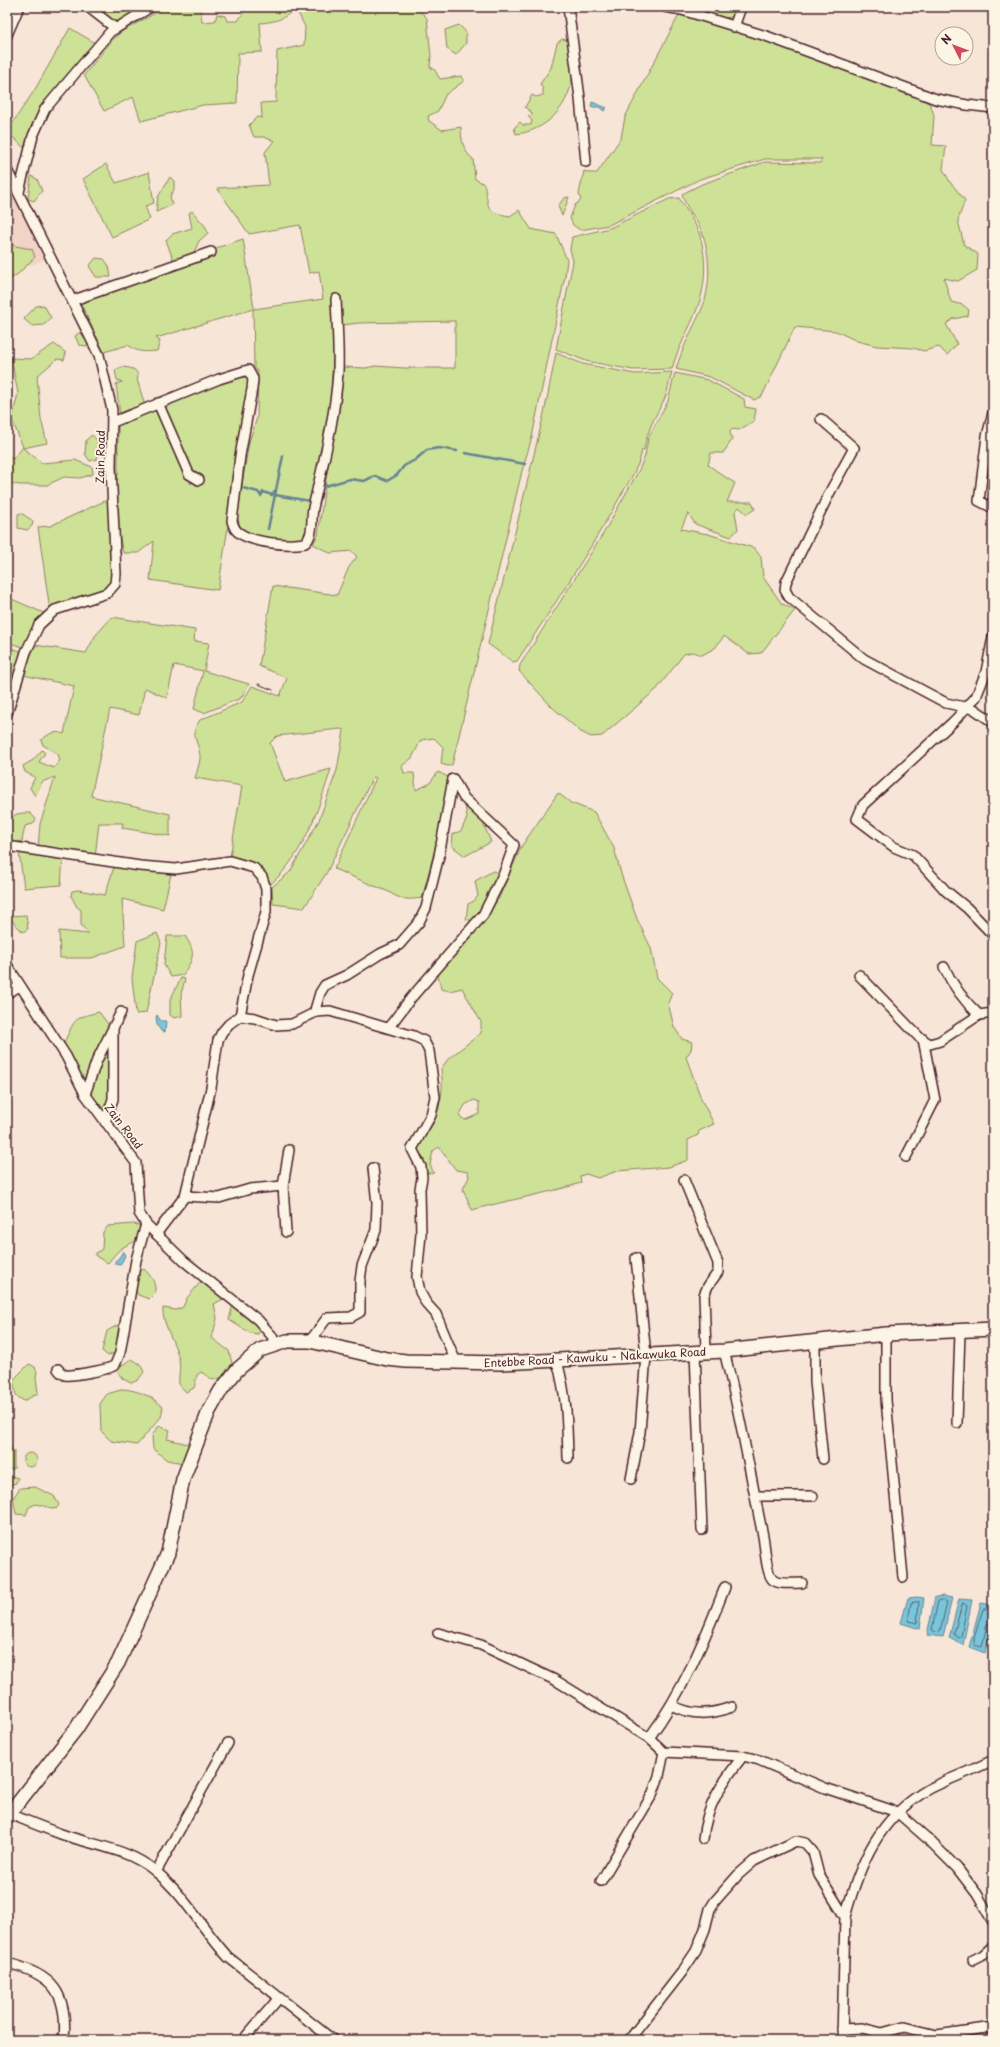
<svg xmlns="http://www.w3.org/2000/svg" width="1000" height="2047" viewBox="0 0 1000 2047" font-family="'Playpen Sans',sans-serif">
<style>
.built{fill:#f1d4c6}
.green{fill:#cee297;stroke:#8c8061;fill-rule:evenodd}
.water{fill:#79c5d9;stroke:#668393}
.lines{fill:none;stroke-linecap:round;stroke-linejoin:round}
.shore{stroke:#5d6171;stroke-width:1}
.stream{stroke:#668393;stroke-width:2.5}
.street-casing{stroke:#4a1f2b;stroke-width:12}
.secondary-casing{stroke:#4a1f2b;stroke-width:16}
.street{stroke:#fcf5e5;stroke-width:9}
.secondary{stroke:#fcf5e5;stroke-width:13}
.tram{stroke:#4a1f2b;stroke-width:1}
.labels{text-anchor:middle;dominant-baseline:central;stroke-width:3.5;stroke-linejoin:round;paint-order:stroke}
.street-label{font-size:11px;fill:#4a1f2b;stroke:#fcf5e5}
</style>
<rect width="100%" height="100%" fill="#f7e6d7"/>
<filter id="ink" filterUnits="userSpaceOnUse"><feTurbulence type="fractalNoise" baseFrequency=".025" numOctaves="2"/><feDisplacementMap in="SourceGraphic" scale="8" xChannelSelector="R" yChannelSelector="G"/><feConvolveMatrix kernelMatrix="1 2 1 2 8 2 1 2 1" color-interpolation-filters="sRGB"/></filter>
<g filter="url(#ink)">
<path class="built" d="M7 176 50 258 25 267 7 253Z"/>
<g class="green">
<path d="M97 7H153L119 26Z"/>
<path d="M167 7H200L202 22 215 21 217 14 225 16 227 21H238L247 7H416L427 18 431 56 430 67 434 69 440 79 461 76 464 81 446 94 438 111 428 116 429 121 442 130 461 127C461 138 463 152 473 159L475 179 484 184C490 207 483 212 510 216L519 210 531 229 556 234 567 260 565 276 532 437 522 471 452 765 448 766 441 764 443 747 434 738 421 740 412 758 402 766 404 773H414L416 790 429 784 438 772 450 778 434 853 422 898C409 900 400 900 389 892L334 869 376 778 373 777 327 872 304 908 273 904 272 887 290 872 319 820 337 770 344 730 340 729 277 736 270 743 285 782 331 769C318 811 304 854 271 884 260 864 251 859 230 857L242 786 195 778C197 772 199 765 200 759 201 744 188 736 200 720L242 702 252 686 280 696 287 678 259 666 273 586 337 595 349 567 357 557 352 551 330 553 313 544 318 535 342 367 366 368 375 366 405 368H455V321L359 323 334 326 331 404 307 534 301 540C279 539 258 540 240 527L237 515 249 442 257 418 258 373 254 367 253 309 156 338 160 341 157 351C145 352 138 353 128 345L104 352 80 302 213 249 243 239 254 309 323 299 319 271 309 273 300 225 249 234 217 188 269 185 265 152 274 141 264 137H254L249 125 257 117 262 118 261 103 276 102 277 51 304 45 305 27 297 11H292C283 20 273 22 260 23L262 52 238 53 237 103 203 105 141 121 133 97 104 111 84 75 114 38 124 30Z"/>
<path d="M685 7H737L732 17 723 18Z"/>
<path d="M679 15 733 29 910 92 930 104 934 115 932 145 946 146 943 169 950 182 965 200 958 220 964 245 978 254 977 270 958 281 944 278 951 302 963 305 969 310 968 316 953 319 946 324 957 344 947 355 939 347 924 351 913 348 877 346 857 341 836 331 795 327 762 396 754 400 710 377 676 369C682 349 691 332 700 313 711 291 711 258 703 235 699 221 684 206 682 194L702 184 765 162 820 163 822 159H765L700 179 609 225 580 230 573 225 570 218 575 205 581 200 579 194 584 171 589 173H597L621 138 625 117Z"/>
<path d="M459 25 466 32V43L456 55 447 49 445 30Z"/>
<path d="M70 28 100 46 44 109 29 153 7 131 34 91Z"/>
<path d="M562 39 567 40C569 52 575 68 572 80 567 109 545 131 516 134L514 128 520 122 523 125H531L532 121 528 116 532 115V113L525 107 532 95 536 97 543 95V89L540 84 551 68 557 43Z"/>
<path d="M106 164 116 183 149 172 154 203 145 206 150 219 112 237 83 179Z"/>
<path d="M31 176 37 179 42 191 34 201 28 199Z"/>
<path d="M170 177 174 181V190L170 196 172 205 156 212 158 197Z"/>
<path d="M569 197 562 216 558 206 564 198Z"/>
<path d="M679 198C686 210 696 223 700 236 707 260 706 286 697 309 689 330 678 347 672 369L633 370 586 361 556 349 573 261 570 249 572 237 610 228 669 199Z"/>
<path d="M192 211 205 226 208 233 199 241 191 259 174 262 166 240 172 234 192 228 189 213Z"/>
<path d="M7 242 15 246 32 249 35 257 18 274 7 281Z"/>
<path d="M96 258 104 259 109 266 111 277H96L89 266Z"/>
<path d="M44 305 51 318 44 325 32 326 24 319 36 306Z"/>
<path d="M86 328 95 347 79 345 75 336Z"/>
<path d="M54 344 66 353 64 360 57 359 37 376 41 419 47 443 23 448 42 463 75 460 92 467 93 474 80 478 64 477 47 485H20L7 483V455L13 459 23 447 12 420 18 393 11 358 31 359Z"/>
<path d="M556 353 583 364 635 374 672 372C669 381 668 392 664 400 655 417 647 430 644 450H642C639 469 625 487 616 504 585 558 551 610 517 661L513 662 488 644 545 409Z"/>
<path d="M122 367C130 368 138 368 138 378L137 379 145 406 120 415 116 384 122 382 117 380 115 370Z"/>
<path d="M247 371 252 376 218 590 150 580 154 541 138 553H123L111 497 118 475V423L157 407 191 484 193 474 161 409 165 404Z"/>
<path d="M675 373 708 380 744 399 745 407 756 409 754 421 739 430 732 429 730 432 732 440 723 453H711L708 465C718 471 725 478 735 483L727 502H752L755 509 747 514 739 507 735 512 738 529 731 537 695 524 688 513 681 529 708 534 754 548 761 557 763 577 782 604 795 610 761 653 749 654 724 636 715 648 702 655 692 652 684 654 657 689 602 736 591 737 581 732 552 707 519 671 520 665 603 534 639 470 645 456 648 438 668 401Z"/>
<path d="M92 435C100 442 100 449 97 459L90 461 85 454 86 440Z"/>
<path d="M109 499 118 568 109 589 50 611 38 527 50 526Z"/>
<path d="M21 513 33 521 32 526 27 530 18 528V514Z"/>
<path d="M7 597 46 614 26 648 7 642Z"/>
<path d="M112 617 195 630 194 641 209 643 204 671 249 684 241 698 204 713 194 709 203 671 174 665 167 698 145 688 139 715 110 709 91 796 170 814V836L122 828 123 823H99L95 857 38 848 40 824 55 777 42 782 35 796 30 788 35 777 25 772 23 766 33 760 42 750 45 753 39 762 54 768 60 760 58 754 43 745 41 740C49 734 54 730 64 734L74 686 23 675 35 645 86 653 95 636Z"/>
<path d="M7 647 24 652 14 686 7 684Z"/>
<path d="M558 793 571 803 594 812 614 848 622 877 637 919 651 948 657 978 672 993 668 1003 674 1027 682 1039 692 1042 691 1050 686 1057 702 1101 714 1124 699 1131 698 1135 688 1140V1160L669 1167 617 1171 598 1178 586 1174 580 1176 581 1183C545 1194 508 1200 472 1210L463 1189 469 1177 468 1172 456 1170 439 1147 433 1151 430 1165 434 1173H427L417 1151C421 1138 428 1133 434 1122 441 1106 444 1086 441 1069L448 1059 481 1033V1022L462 988 450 991 441 989 438 975 474 933 499 898 521 847ZM474 1100 479 1102V1114L465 1120 459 1116 465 1105Z"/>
<path d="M465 804 483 823 491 842 465 856 452 846 453 834 461 831 467 818Z"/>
<path d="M30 813 36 819 33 824 25 826 22 841 11 844C8 837 7 817 17 814 21 813 26 813 30 813Z"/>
<path d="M19 852 63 858 61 885 24 888Z"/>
<path d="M115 864 172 870 163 909 122 899 125 946 92 958H60L59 931 89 934 81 925V910L77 907 71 896 72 891 78 890 105 895Z"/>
<path d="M493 871 499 873 485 904 472 921 466 919 468 904 474 901 478 896 475 881Z"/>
<path d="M26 915 28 929 23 932 10 919 9 916Z"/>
<path d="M157 933 161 943 146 1013 136 1014 132 978 137 941Z"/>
<path d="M167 936H185C197 954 193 958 183 975L171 977 164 965Z"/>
<path d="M181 978 185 979 181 994 182 1016 174 1018 170 1015V1000Z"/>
<path d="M99 1012 111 1028 114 1054 112 1092 105 1112 100 1115 82 1085 64 1043C75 1019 73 1018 99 1012Z"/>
<path d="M134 1224 142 1226C141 1244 134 1240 122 1248 116 1252 113 1257 108 1263L97 1257 95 1254 102 1249 103 1232 108 1226Z"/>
<path d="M144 1269C151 1276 156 1282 155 1293L149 1299 138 1295 134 1287 140 1270Z"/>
<path d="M203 1279 223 1294V1299L214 1304 217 1318 212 1338 229 1351 233 1367 227 1376 213 1380 201 1372 197 1375 194 1388 186 1392 179 1384C178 1376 181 1367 179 1359 176 1344 161 1322 163 1308L176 1310 183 1307 187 1298Z"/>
<path d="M233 1304 263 1327 258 1334 250 1333 229 1320Z"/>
<path d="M120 1324 123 1327 116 1352 108 1356 102 1351 107 1331Z"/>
<path d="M132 1359 140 1364 144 1372 138 1380 131 1383 123 1379 118 1373 119 1367Z"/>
<path d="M29 1364 35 1367 37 1372 36 1377 38 1393 24 1401 16 1396 13 1380Z"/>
<path d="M124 1389C139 1391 152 1396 163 1407L161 1417 137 1445 111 1441 101 1431 100 1404 107 1394Z"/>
<path d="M159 1426 170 1430 167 1439 188 1444 191 1447 183 1463 167 1460 153 1449 152 1435Z"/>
<path d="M10 1447 14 1451V1469H7V1449Z"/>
<circle cx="30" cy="1460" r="7"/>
<path d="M7 1475 18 1478 16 1483 7 1486Z"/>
<path d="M35 1487 54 1496 59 1505 56 1509 36 1504 29 1507 26 1515 16 1514 13 1498 20 1488Z"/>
</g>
<g class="water">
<path d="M592 102 607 108 604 111 599 107H591Z"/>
<path d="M157 1015 161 1021H166L165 1032 161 1031 157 1025 156 1017Z"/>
<path d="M123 1251 125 1256 120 1265 115 1264V1261L119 1258Z"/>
<path d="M943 1596 952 1598 943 1637 927 1635 935 1597Z"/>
<path d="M917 1597 924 1598 920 1629 901 1623 908 1598Z"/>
<path d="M959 1599 972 1600 963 1645 949 1638Z"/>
<path d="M981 1603 993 1605V1617L985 1653 969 1647Z"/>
</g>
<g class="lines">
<g class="shore">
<path d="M942 1600 947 1603 940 1631 938 1633 932 1630 938 1601Z"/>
<path d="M919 1602 917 1623 908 1621 911 1603Z"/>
<path d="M963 1603 967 1606 961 1636 959 1638 954 1634Z"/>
<path d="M993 1609H983L974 1638V1645L982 1647 987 1624 993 1621"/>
</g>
<g class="stream">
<path d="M465 453 525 464"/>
<path d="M325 486 350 479 364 481 375 476 387 481 397 475 404 466 415 460 427 450 439 448 457 451"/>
<path d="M243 488 258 492 261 496 263 492 272 495 275 491"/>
<path d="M275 495 310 501"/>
<path d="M268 529 283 456"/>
</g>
<defs>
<g id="street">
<path d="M88 7 115 28"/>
<path d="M568 7 580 98 586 162"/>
<path d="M665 7 682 10 766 36 936 99 967 105 993 108"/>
<path d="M734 27 741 7"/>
<path d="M7 35 19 7"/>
<path d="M7 170 99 355 112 410 111 467 116 574 115 584 107 593 55 610 39 625 26 652 7 714"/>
<path d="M19 192 33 136 45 109 110 32 151 7"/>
<path d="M74 300 211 252"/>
<path d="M158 403 189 474 199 480"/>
<path d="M993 413 987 436 979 501 993 508"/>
<path d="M821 419 854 448 831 490 786 582 785 590 789 597 864 659 946 703 974 709 993 722"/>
<path d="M113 422 219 379 248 370 253 379 252 389 240 456 232 521C233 525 234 529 238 532 252 543 288 546 305 543 314 535 311 519 313 508 323 463 335 419 338 372 339 348 337 323 336 299"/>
<path d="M993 637 986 672 976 697 954 721 863 805 857 819 894 847 913 855 946 891 967 908 993 935"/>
<path d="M7 846 140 866 176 869 230 861 254 868 262 877 266 889V912L248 975 240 1016"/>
<path d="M7 965 66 1056 85 1094 136 1163 139 1213 146 1224 184 1261 258 1320 272 1336 275 1344"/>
<path d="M944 967C953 986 964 1001 979 1015L993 1013"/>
<path d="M859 975 919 1037 930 1044 940 1041 979 1015"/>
<path d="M7 993 20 986"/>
<path d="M316 1012 315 1010 320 993 325 985 347 975 380 954 399 945 419 922 426 908 439 856 453 779"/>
<path d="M389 1027 411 998 483 915 504 873 514 845 464 798 453 779"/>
<path d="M85 1094 97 1060 121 1012"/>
<path d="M105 1122 113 1099V1030"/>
<path d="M906 1157 935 1100 923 1039"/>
<path d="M684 1180 718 1263V1272L708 1286 704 1295 706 1351"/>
<path d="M283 1186 289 1150"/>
<path d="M185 1196 219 1198 250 1189 283 1186 286 1232"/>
<path d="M156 1234 185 1196 211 1088 218 1040 222 1032 229 1024 240 1016 255 1018 276 1025 292 1024 316 1012 330 1011 414 1036 424 1041 429 1051 435 1097 431 1115 412 1149 421 1167 422 1178 420 1189 421 1234 417 1277 420 1292 426 1303 436 1314 456 1362"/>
<path d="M886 1334V1400L903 1577"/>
<path d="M310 1341 327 1318 351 1317 360 1312V1281L362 1266 376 1230 377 1203 373 1168"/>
<path d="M815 1341V1382L823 1459"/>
<path d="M724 1351C740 1412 750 1474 763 1536 765 1546 766 1574 773 1580 779 1585 794 1583 802 1583"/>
<path d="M695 1352 702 1530"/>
<path d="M557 1361C567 1397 567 1421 568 1458"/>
<path d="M58 1369C60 1372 62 1374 65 1375 72 1376 109 1370 115 1365L120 1353 136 1260 146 1224"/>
<path d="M957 1423 960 1332"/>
<path d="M631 1479 640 1432 646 1355 636 1258"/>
<path d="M756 1496H813"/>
<path d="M438 1633 481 1645 555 1680 649 1738 664 1752 743 1756 759 1760 825 1788 897 1812 929 1840 957 1868 977 1894 993 1922"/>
<path d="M671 1705C693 1716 709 1715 732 1707"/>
<path d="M649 1738C683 1692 704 1641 725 1587"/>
<path d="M10 1814C27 1821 44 1828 61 1834 92 1845 129 1849 155 1871 184 1894 203 1930 228 1957L333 2040"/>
<path d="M703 1839C706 1806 723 1781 743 1756"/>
<path d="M156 1872 228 1743"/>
<path d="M601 1881 652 1795 659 1776 664 1752"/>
<path d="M845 1917C860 1863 878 1818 929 1789 950 1778 972 1771 993 1760"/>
<path d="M973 1960 983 1955 993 1946"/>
<path d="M7 1963C53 1974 68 1993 64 2040"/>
<path d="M842 2029 862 2028 882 2033 904 2027 937 2035 993 2027"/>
<path d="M243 2040 279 1998"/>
<path d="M629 2040 682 1972 696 1951 705 1929 710 1909 715 1901 738 1875 754 1861 796 1841 805 1843 813 1852 819 1875 845 1917 842 2040"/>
</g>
<path id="secondary" d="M7 1817 76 1729 118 1663 168 1553 183 1479 209 1411 221 1390 237 1370 260 1350 287 1341H310L387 1359 406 1361 501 1363 724 1351 886 1334 993 1329"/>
</defs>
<use href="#street" class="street-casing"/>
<use href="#secondary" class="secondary-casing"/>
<use href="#street" class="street"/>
<use href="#secondary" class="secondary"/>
<path class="tram" d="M258 684 273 690"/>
</g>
</g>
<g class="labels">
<g class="street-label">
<text transform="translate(100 457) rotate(-89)">Zain Road</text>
<text transform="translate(124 1126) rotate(52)">Zain Road</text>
<text transform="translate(595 1357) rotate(-3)">Entebbe Road - Kawuku - Nakawuka Road</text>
</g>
</g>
<rect width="1000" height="2047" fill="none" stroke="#fcf5e5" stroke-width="24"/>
<rect x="12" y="12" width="976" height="2023" fill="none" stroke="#4a1f2b" stroke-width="1.5" filter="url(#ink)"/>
<g transform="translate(954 46) rotate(312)"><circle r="19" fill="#fcf5e5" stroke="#b59f9b"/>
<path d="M0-3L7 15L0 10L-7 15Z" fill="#d1495b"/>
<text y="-6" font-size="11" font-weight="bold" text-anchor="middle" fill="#4a1f2b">N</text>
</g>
</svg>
